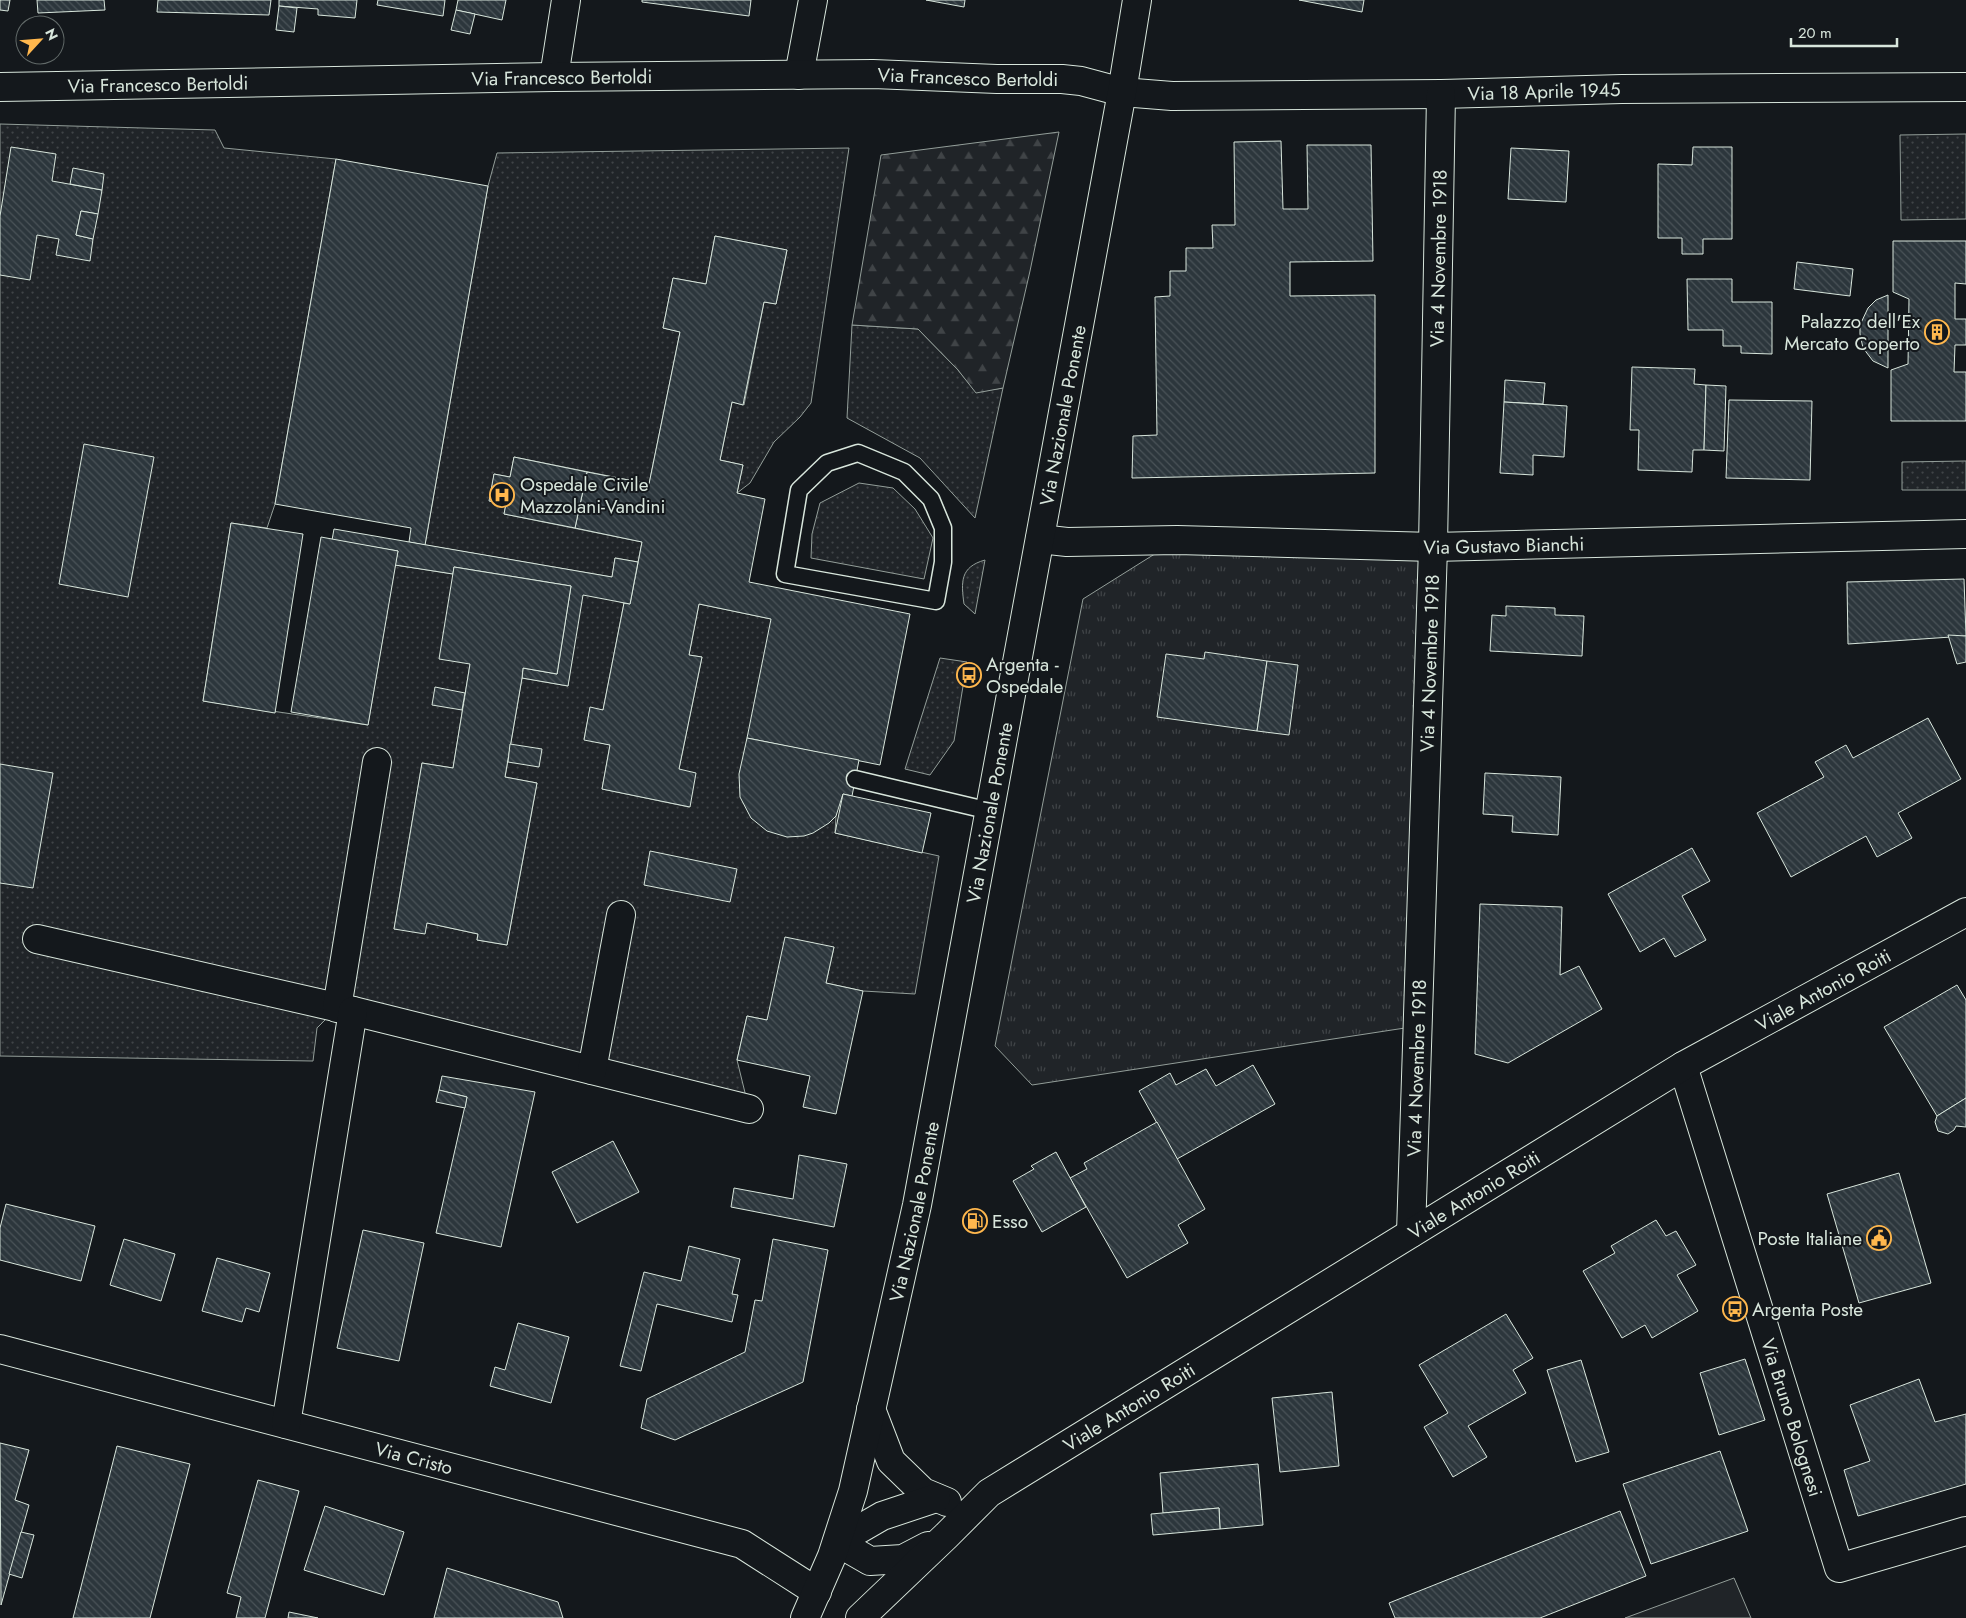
<svg xmlns="http://www.w3.org/2000/svg" width="1966" height="1618" viewBox="0 0 1966 1618" font-family="Jost,sans-serif">
<style>
.grass{fill:url(#grass-dots);stroke:#939e99}
.forest{fill:url(#forest-firs);stroke:#939e99}
.park{fill:url(#park-tufts);stroke:#939e99}
.garden{fill:#202428;stroke:#939e99}
.building{fill:url(#building-back-hatch);stroke:#d8e6dc}
.lines{fill:none;stroke-linecap:round;stroke-linejoin:round}
.lane-casing{stroke:#d8e6dc;stroke-width:19}
.street-casing{stroke:#d8e6dc;stroke-width:30}
.primary-casing{stroke:#d8e6dc;stroke-width:30}
.lane{stroke:#14181c;stroke-width:16}
.street{stroke:#14181c;stroke-width:28}
.primary{stroke:#14181c;stroke-width:28}
.labels{text-anchor:middle;dominant-baseline:central;stroke-width:4;stroke-linejoin:round;paint-order:stroke}
.street-label{font-size:19px;fill:#d8e6dc;stroke:#14181c}
.poi-label{font-size:19px;fill:#d8e6dc;stroke:#14181c;text-anchor:start}
</style>
<defs>
<pattern id="grass-dots" width="8" height="8" patternUnits="userSpaceOnUse" patternTransform="scale(1.25)"><rect width="8" height="8" fill="#202428"/><path d="M2 2h.1M6 6h.1" fill="none" stroke="#404447" stroke-width="1.8" stroke-linecap="round"/></pattern>
<pattern id="forest-firs" width="22" height="20" patternUnits="userSpaceOnUse" patternTransform="scale(1.25)"><rect width="22" height="20" fill="#202428"/><path d="M5 1l3.5 6h-7zM16 11l3.5 6h-7z" fill="#404447"/></pattern>
<pattern id="park-tufts" width="24" height="20" patternUnits="userSpaceOnUse" patternTransform="scale(1.25)"><rect width="24" height="20" fill="#202428"/><path d="M3 7l-1-3M5 7V3M7 7l1-3M15 17l-1-3M17 17v-4M19 17l1-3" fill="none" stroke="#404447"/></pattern>
<pattern id="building-back-hatch" width="6" height="6" patternUnits="userSpaceOnUse" patternTransform="scale(1.25)"><rect width="6" height="6" fill="#2c363c"/><path d="M-1 5l2 2M0 0l6 6M5-1l2 2" fill="none" stroke="#4a5358"/></pattern>
</defs>
<rect width="100%" height="100%" fill="#14181c"/>
<g class="grass">
<path d="M0 124 215 130 224 148 336 159 275 504 267 528 231 523 203 701 368 725 395 565 453 574 470 664 453 768 422 763 394 929 427 923 478 934 477 940 507 945 537 783 505 777 522 678 568 686 580 590 624 603 603 710 590 708 584 739 610 745 602 789 689 807 679 769 702 657 689 655 699 604 771 619 836 816 835 833 939 856 915 994 863 991 826 983 834 947 767 1020 747 1016 737 1060 749 1109 337 1008 317 1028 313 1061 0 1056Z"/>
<path d="M1966 134V219L1901 220 1900 135Z"/>
<path d="M849 148 811 403 800 417 774 442 750 483 737 493 743 465 720 460 732 402 744 405 764 302 776 304 787 250 715 236 706 284 673 278 663 328 680 332 649 484 514 457 510 477 494 474 490 501 506 504 504 514 642 542 638 562 615 558 612 577 425 545 488 186 497 153Z"/>
<path d="M852 325 918 329 958 370 976 392 1003 388 975 518 920 458 847 418Z"/>
<path d="M1966 461V490H1902V462Z"/>
<path d="M859 483 893 488 915 509 933 538 924 579 811 558 812 534 820 503Z"/>
<path d="M985 560 975 614 964 604C961 582 960 567 985 560Z"/>
<path d="M940 658 967 662 954 741 930 775 905 769Z"/>
</g>
<path class="forest" d="M1059 132 1030 271 1003 388 976 393 958 370 918 329 852 325 881 155Z"/>
<path class="park" d="M1177 540 1433 547 1418 1026 1032 1085 995 1046 1083 599Z"/>
<path class="garden" d="M1734 1578 1751 1618H1625Z"/>
<g class="building">
<path d="M0 0H10L8 11 0 10Z"/>
<path d="M37 0H104L105 10 38 13Z"/>
<path d="M158 0H271L269 15 157 12Z"/>
<path d="M279 0H357L355 18 318 15V9L279 6Z"/>
<path d="M378 0H445L443 16 377 5Z"/>
<path d="M458 0H506L502 20 456 10Z"/>
<path d="M642 0H751L749 16 642 2Z"/>
<path d="M926 0H965L964 7Z"/>
<path d="M1299 0H1364L1362 12Z"/>
<path d="M279 6 297 8 294 32 276 30Z"/>
<path d="M456 10 475 14 470 34 451 30Z"/>
<path d="M1281 141 1283 209H1308L1307 145H1371L1373 261 1290 262V296L1375 295V473L1132 478 1133 436 1157 435 1155 297 1170 296V271H1186V248H1213L1212 225H1235L1234 142Z"/>
<path d="M11 147 56 154 52 181 102 190 98 214 81 211 76 235 93 239 90 261 56 255 59 239 37 235 30 280 0 275V216Z"/>
<path d="M1693 147H1732V239H1703V254H1682V238H1658V164L1692 165Z"/>
<path d="M1511 148 1569 151 1566 202 1508 199Z"/>
<path d="M336 159 488 186 425 545 409 542 411 528 275 504Z"/>
<path d="M73 168 104 174 102 190 70 184Z"/>
<path d="M81 211 98 214 93 239 76 235Z"/>
<path d="M715 236 787 250 776 304 764 302 743 405 732 402 720 460 743 465 737 493 765 499 749 582 910 614 880 765 747 738 771 619 699 604 689 655 702 657 679 769 696 773 690 807 602 789 610 745 584 740 590 707 603 710 624 603 630 604 642 542 575 528 587 472 649 484 680 332 663 328 673 278 706 284Z"/>
<path d="M1893 241H1966V284L1955 283V319H1966V345H1955L1954 372H1966V421H1891V370L1908 364 1909 299 1893 292Z"/>
<path d="M1797 262 1853 269 1850 296 1794 289Z"/>
<path d="M1687 279H1732V302H1772V354L1741 353V346H1723V330H1688Z"/>
<path d="M1888 295V368L1873 361 1863 348 1860 334V325L1868 308 1876 300Z"/>
<path d="M1632 367 1695 369 1694 384 1706 385 1704 450H1693L1692 472 1638 470 1639 430H1630Z"/>
<path d="M1505 380 1545 383 1543 404 1504 402Z"/>
<path d="M1706 385 1726 386 1724 451 1704 450Z"/>
<path d="M1729 400 1812 401 1810 480 1726 478Z"/>
<path d="M1504 402 1567 406 1564 457 1533 455V475L1500 473Z"/>
<path d="M84 444 154 457 128 597 59 584Z"/>
<path d="M514 457 587 472 575 528 504 514 506 504 489 501 494 474 510 477Z"/>
<path d="M231 523 303 534 275 713 203 701Z"/>
<path d="M334 529 612 577 615 558 638 562 630 604 583 595 568 686 522 678 523 668 557 674 571 586 454 567 453 574 395 565 398 551 332 540Z"/>
<path d="M321 537 398 551 368 725 291 712Z"/>
<path d="M454 567 571 586 557 674 523 668 522 678 505 777 537 783 507 945 477 940 478 934 427 923 425 934 394 929 422 763 453 768 470 664 439 659Z"/>
<path d="M1964 579 1966 636 1848 644 1847 582Z"/>
<path d="M1506 606 1555 608V615L1584 616 1582 656 1490 651 1492 615 1506 616Z"/>
<path d="M1948 635 1966 636V662L1957 664Z"/>
<path d="M1205 652 1267 661 1257 731 1157 717 1166 654 1204 659Z"/>
<path d="M1267 661 1298 665 1289 735 1257 731Z"/>
<path d="M435 687 465 693 462 710 432 705Z"/>
<path d="M1928 718 1961 779 1898 813 1912 838 1877 857 1866 836 1791 877 1757 813 1824 777 1815 762 1846 745 1853 758Z"/>
<path d="M747 738 859 760 852 796 843 794 836 816 829 823 813 833 804 836 787 837 767 831 751 818 740 797 739 774Z"/>
<path d="M510 744 542 749 539 767 508 762Z"/>
<path d="M0 764 53 773 33 888 0 883Z"/>
<path d="M1485 773 1561 777 1558 835 1512 832 1513 816 1483 814Z"/>
<path d="M843 794 931 813 922 853 835 833Z"/>
<path d="M1692 848 1710 881 1682 896 1706 940 1675 957 1664 938 1640 952 1608 894Z"/>
<path d="M650 851 737 869 730 902 644 885Z"/>
<path d="M1480 904 1562 907 1560 975 1579 966 1602 1009 1508 1063 1475 1054Z"/>
<path d="M785 937 834 947 826 983 863 991 836 1114 803 1107 810 1076 737 1060 747 1016 767 1020Z"/>
<path d="M1957 985 1966 1000V1098L1937 1116 1884 1027Z"/>
<path d="M1253 1065 1275 1104 1177 1159 1139 1091 1170 1073 1176 1085 1206 1069 1216 1086Z"/>
<path d="M442 1076 535 1092 501 1247 436 1233 467 1097 439 1090Z"/>
<path d="M439 1090 467 1097 465 1108 436 1102Z"/>
<path d="M1966 1098V1127L1956 1126 1954 1130 1948 1134 1938 1131 1935 1122 1937 1116Z"/>
<path d="M1157 1122 1205 1209 1178 1225 1188 1243 1127 1278 1070 1178 1087 1169 1084 1163Z"/>
<path d="M613 1141 639 1192 577 1223 552 1172Z"/>
<path d="M1056 1152 1086 1207 1042 1232 1013 1181 1034 1169 1031 1166Z"/>
<path d="M799 1155 847 1164 834 1227 731 1207 734 1188 793 1199Z"/>
<path d="M1899 1173 1931 1283 1859 1303 1827 1194Z"/>
<path d="M6 1204 95 1226 81 1281 0 1260V1228Z"/>
<path d="M1656 1220 1666 1236 1676 1231 1696 1265 1677 1275 1698 1311 1652 1338 1645 1325 1622 1338 1583 1271 1615 1253 1611 1246Z"/>
<path d="M363 1230 424 1243 399 1361 337 1348Z"/>
<path d="M124 1239 175 1254 161 1301 110 1285Z"/>
<path d="M773 1239 828 1250 803 1382 675 1440 641 1428 647 1399 745 1352 755 1300 762 1301Z"/>
<path d="M689 1246 740 1259 732 1294 738 1295 732 1322 657 1304 641 1371 620 1366 644 1272 681 1281Z"/>
<path d="M217 1258 270 1273 259 1312 246 1308 242 1322 202 1311Z"/>
<path d="M1506 1314 1533 1358 1513 1370 1526 1393 1468 1426 1487 1457 1453 1477 1424 1427 1448 1413 1419 1365Z"/>
<path d="M518 1323 569 1337 551 1403 490 1386 495 1367 505 1370Z"/>
<path d="M1745 1359 1765 1420 1719 1435 1700 1373Z"/>
<path d="M1581 1360 1609 1452 1576 1462 1547 1370Z"/>
<path d="M1919 1379 1935 1422 1966 1414V1484L1858 1516 1844 1470 1870 1461 1850 1405Z"/>
<path d="M1332 1392 1339 1466 1280 1472 1272 1398Z"/>
<path d="M0 1443 29 1450 15 1500 29 1505 1 1605Z"/>
<path d="M117 1446 190 1464 150 1618H73Z"/>
<path d="M1720 1451 1748 1531 1651 1564 1623 1484Z"/>
<path d="M1258 1464 1263 1525 1220 1529 1219 1508 1163 1513 1160 1473Z"/>
<path d="M258 1480 299 1491 265 1618H236L241 1597 227 1593Z"/>
<path d="M325 1506 404 1532 384 1595 304 1570Z"/>
<path d="M1219 1508 1220 1529 1153 1535 1151 1514Z"/>
<path d="M1620 1511 1646 1576 1540 1618H1395L1389 1603Z"/>
<path d="M21 1532 34 1535 22 1578 9 1574Z"/>
<path d="M447 1568 558 1602 563 1618H434Z"/>
<path d="M289 1612 318 1618H288Z"/>
</g>
<g class="lines">
<defs>
<g id="lane">
<path d="M858 453 904 472 931 499 943 528V562L936 601 785 574 799 490 827 463Z"/>
<path d="M855 779 990 811"/>
</g>
<g id="street">
<path d="M799 75 813 0"/>
<path d="M554 77 566 0"/>
<path id="s1" d="M0 87 554 77 873 74 997 79H1062L1081 81 1122 92 1172 96 1441 94 1622 89 1966 87"/>
<path id="s2" d="M1040 539 1067 542 1177 540 1433 547 1966 534"/>
<path d="M37 939 353 1011 749 1109"/>
<path d="M337 1008 377 762"/>
<path id="s3" d="M1683 1066 1839 1568 1966 1531"/>
<path d="M592 1070 621 915"/>
<path id="s4" d="M1411 1233 1433 547 1441 94"/>
<path id="s5" d="M0 1349 742 1544 817 1592"/>
<path d="M871 1409 891 1461 923 1492 947 1502"/>
<path d="M286 1424 353 1011"/>
<path d="M928 1546 903 1559 870 1561 837 1542 882 1516 936 1498"/>
<path id="s6" d="M860 1618 946 1536 989 1493 1683 1066 1966 912"/>
</g>
<g id="primary">
<path id="s7" d="M805 1618 832 1556 853 1491 917 1205 1122 92 1137 0"/>
</g>
</defs>
<use href="#lane" class="lane-casing"/>
<use href="#street" class="street-casing"/>
<use href="#primary" class="primary-casing"/>
<use href="#lane" class="lane"/>
<use href="#street" class="street"/>
<use href="#primary" class="primary"/>
</g>
<defs>
<symbol id="building-ring" viewBox="-11 -11 22 22"><circle r="9.5" fill="#14181c" stroke="#ffb74d" stroke-width="1.5"/><path d="M-4-6H4V6H1V3H-1V6H-4ZM-2.5-4.3h1.7v1.8h-1.7ZM.8-4.3h1.7v1.8H.8ZM-2.5-1h1.7V.8h-1.7ZM.8-1h1.7V.8H.8Z" fill="#ffb74d"/></symbol>
<symbol id="hospital-ring" viewBox="-11 -11 22 22"><circle r="9.5" fill="#14181c" stroke="#ffb74d" stroke-width="1.5"/><path d="M-5-5h3v3.5h4V-5h3V5h-3V1.5h-4V5h-3Z" fill="#ffb74d"/></symbol>
<symbol id="bus-ring" viewBox="-11 -11 22 22"><circle r="9.5" fill="#14181c" stroke="#ffb74d" stroke-width="1.5"/><path d="M-5-6H5V4H4V6H2V4H-2V6H-4V4H-5ZM-3.5-4V0h7V-4ZM-3.5 1.2v1.5H-2V1.2ZM2 1.2v1.5H3.5V1.2Z" fill="#ffb74d"/></symbol>
<symbol id="fuel-ring" viewBox="-11 -11 22 22"><circle r="9.5" fill="#14181c" stroke="#ffb74d" stroke-width="1.5"/><path d="M-5.5-6h7V0h2V4h1.3V-2.5L3-4.5l.8-.8L6-3V5H2.5V1h-1V6h-7ZM-4.2-4.7v3.2H.2V-4.7Z" fill="#ffb74d"/></symbol>
<symbol id="civic-ring" viewBox="-11 -11 22 22"><circle r="9.5" fill="#14181c" stroke="#ffb74d" stroke-width="1.5"/><path d="M-.6-6.5H3V-4.5H.6V-3L4-1V1h2V6H-6V1h2V-1L-.6-3ZM-1.2 2.5V6h2.4V2.5Z" fill="#ffb74d"/></symbol>
</defs>
<g fill-rule="evenodd">
<use href="#building-ring" x="1923" y="318" width="28" height="28"/>
<use href="#hospital-ring" x="488" y="481" width="28" height="28"/>
<use href="#bus-ring" x="955" y="661" width="28" height="28"/>
<use href="#fuel-ring" x="961" y="1207" width="28" height="28"/>
<use href="#civic-ring" x="1865" y="1224" width="28" height="28"/>
<use href="#bus-ring" x="1721" y="1295" width="28" height="28"/>
</g>
<g class="labels">
<g class="street-label">
<text stroke="none"><textPath href="#s1" startOffset="968">Via Francesco Bertoldi</textPath></text>
<text stroke="none"><textPath href="#s1" startOffset="562">Via Francesco Bertoldi</textPath></text>
<text stroke="none"><textPath href="#s1" startOffset="158">Via Francesco Bertoldi</textPath></text>
<text stroke="none"><textPath href="#s1" startOffset="1546">Via 18 Aprile 1945</textPath></text>
<text stroke="none"><textPath href="#s4" startOffset="975">Via 4 Novembre 1918</textPath></text>
<text stroke="none"><textPath href="#s7" startOffset="1232">Via Nazionale Ponente</textPath></text>
<text stroke="none"><textPath href="#s2" startOffset="464">Via Gustavo Bianchi</textPath></text>
<text stroke="none"><textPath href="#s4" startOffset="570">Via 4 Novembre 1918</textPath></text>
<text stroke="none"><textPath href="#s7" startOffset="828">Via Nazionale Ponente</textPath></text>
<text stroke="none"><textPath href="#s6" startOffset="1154">Viale Antonio Roiti</textPath></text>
<text stroke="none"><textPath href="#s4" startOffset="165">Via 4 Novembre 1918</textPath></text>
<text stroke="none"><textPath href="#s6" startOffset="749">Viale Antonio Roiti</textPath></text>
<text stroke="none"><textPath href="#s7" startOffset="422">Via Nazionale Ponente</textPath></text>
<text stroke="none"><textPath href="#s6" startOffset="344">Viale Antonio Roiti</textPath></text>
<text stroke="none"><textPath href="#s3" startOffset="368">Via Bruno Bolognesi</textPath></text>
<text stroke="none"><textPath href="#s5" startOffset="428">Via Cristo</textPath></text>
</g>
<g class="poi-label">
<text x="1920" y="321" text-anchor="end">Palazzo dell'Ex<tspan x="1920" dy="22">Mercato Coperto</tspan></text>
<text x="520" y="484">Ospedale Civile<tspan x="520" dy="22">Mazzolani-Vandini</tspan></text>
<text x="986" y="664">Argenta -<tspan x="986" dy="22">Ospedale</tspan></text>
<text x="992" y="1221">Esso</text>
<text x="1862" y="1238" text-anchor="end">Poste Italiane</text>
<text x="1752" y="1309">Argenta Poste</text>
</g>
</g>
<g transform="translate(40 40) rotate(64)"><circle r="24" fill="#14181c" stroke="#626a69"/>
<path d="M0-4L9 19L0 12L-9 19Z" fill="#ffb74d"/>
<text y="-8" font-size="14" font-weight="bold" text-anchor="middle" fill="#d8e6dc">N</text>
</g>
<path d="M1791 38v8h106v-8" fill="none" stroke="#d8e6dc" stroke-width="2.5"/>
<text x="1798" y="38" font-size="15" fill="#d8e6dc" stroke="#14181c" stroke-width="4" paint-order="stroke">20 m</text>
</svg>
